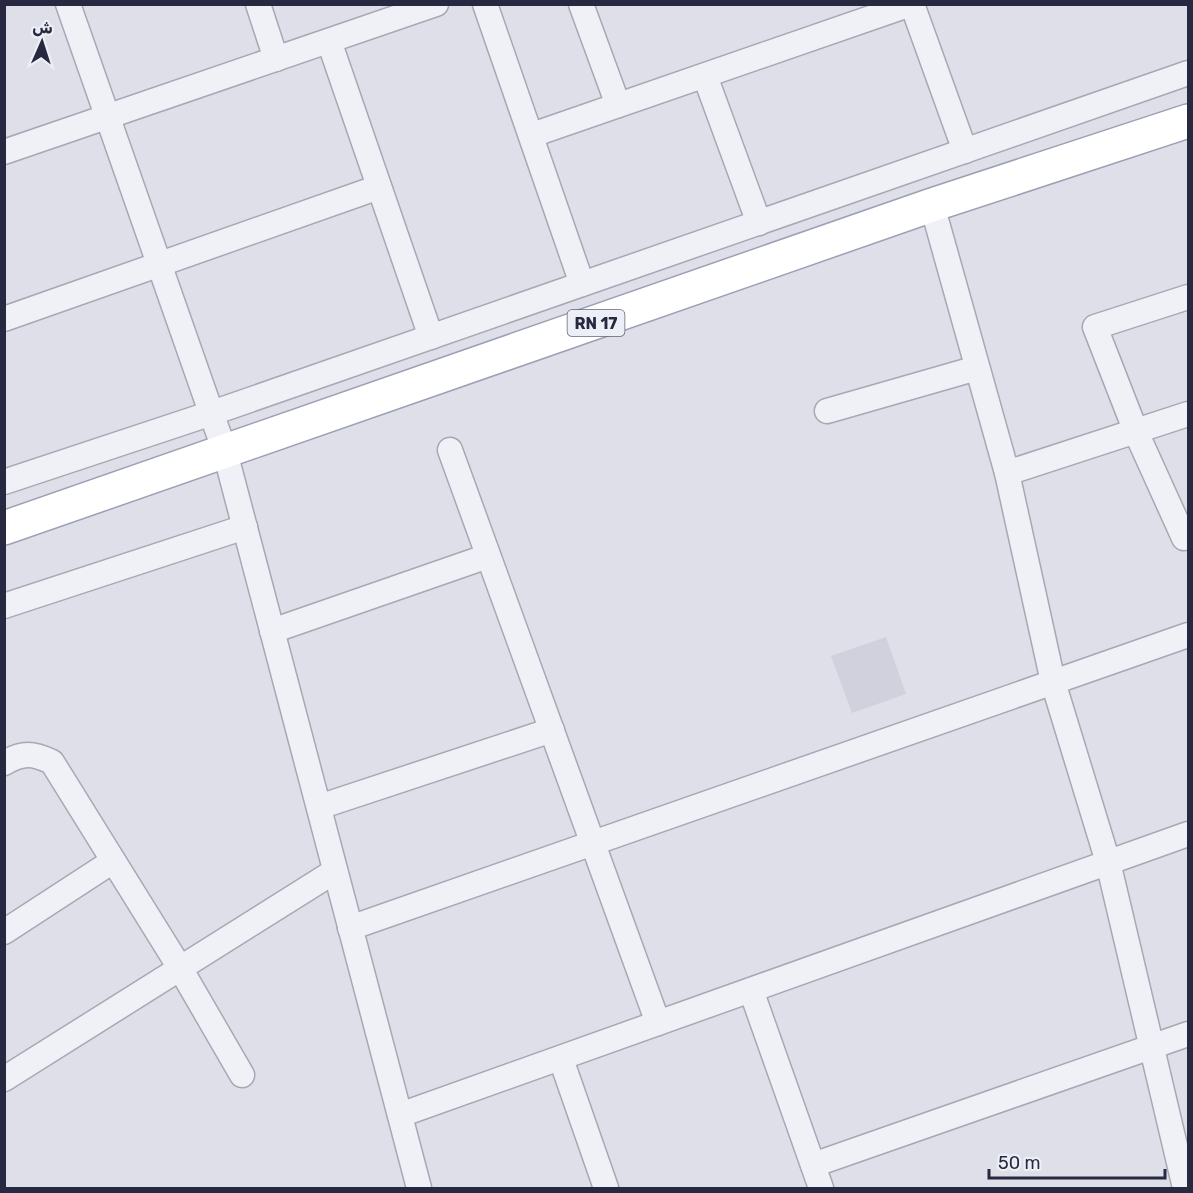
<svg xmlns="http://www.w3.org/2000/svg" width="1193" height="1193" viewBox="0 0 1193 1193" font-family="Rubik,Cairo,sans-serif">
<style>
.built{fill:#d0d1dd}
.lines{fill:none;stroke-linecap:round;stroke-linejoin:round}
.street-casing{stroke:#a7a8b5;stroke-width:27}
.primary-casing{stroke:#9da0b4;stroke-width:36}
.street{stroke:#f0f1f6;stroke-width:24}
.primary{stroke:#fff;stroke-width:33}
.labels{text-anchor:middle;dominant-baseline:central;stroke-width:5;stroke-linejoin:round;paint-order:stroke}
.shield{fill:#edeff6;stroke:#626476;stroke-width:1.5}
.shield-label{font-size:16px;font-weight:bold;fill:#26293f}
</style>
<rect width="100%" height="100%" fill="#dedfe8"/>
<path class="built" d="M886 637 906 694 852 713 831 656Z"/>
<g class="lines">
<defs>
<g id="street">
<path d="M68 4 225 452 419 1188"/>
<path d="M258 4 276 59"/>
<path d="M485 4 582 284"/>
<path d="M581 4 618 105"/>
<path d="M912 4 965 151"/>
<path d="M329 41 431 337"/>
<path d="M705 76 759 223"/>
<path d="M532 135 911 4"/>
<path d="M4 152 436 4"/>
<path d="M932 205 1007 473 1053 682 1108 862 1185 1188"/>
<path d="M1188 297 1095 327 1136 432 1184 538 1188 536"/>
<path d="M4 319 379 187"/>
<path d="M827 411 977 368"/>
<path d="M450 450 658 1023"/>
<path d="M1007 473 1188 414"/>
<path d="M4 482 212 413 1188 73"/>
<path d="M4 606 245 527"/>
<path d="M272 631 488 556"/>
<path d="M4 763C23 752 33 753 52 762L180 968 242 1075"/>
<path d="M319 807 552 730"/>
<path d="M350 928 1188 635"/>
<path d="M4 932 113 861"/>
<path d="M751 990 821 1188"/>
<path d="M561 1059 606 1188"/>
<path d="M4 1079 335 871"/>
<path d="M400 1115 1188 834"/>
<path d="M813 1165 1188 1034"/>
</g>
<path id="primary" d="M4 528 932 205 1188 121"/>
</defs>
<use href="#street" class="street-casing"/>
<use href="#primary" class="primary-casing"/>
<use href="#street" class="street"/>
<use href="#primary" class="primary"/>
</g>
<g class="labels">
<rect class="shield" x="567.5" y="310" width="57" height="26" rx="4.5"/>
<g class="shield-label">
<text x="596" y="323">RN 17</text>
</g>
</g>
<rect width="1193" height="1193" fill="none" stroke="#26293f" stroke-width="12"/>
<g transform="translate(42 42) rotate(3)" stroke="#edeff6" stroke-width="4.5" paint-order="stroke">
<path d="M0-4.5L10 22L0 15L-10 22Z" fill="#26293f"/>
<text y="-9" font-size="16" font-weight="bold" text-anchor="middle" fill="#26293f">ش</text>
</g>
<path d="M989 1169v9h176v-9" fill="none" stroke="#26293f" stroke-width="3"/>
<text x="998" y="1169" font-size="18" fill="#26293f" stroke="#edeff6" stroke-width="4.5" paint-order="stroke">50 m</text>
</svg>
